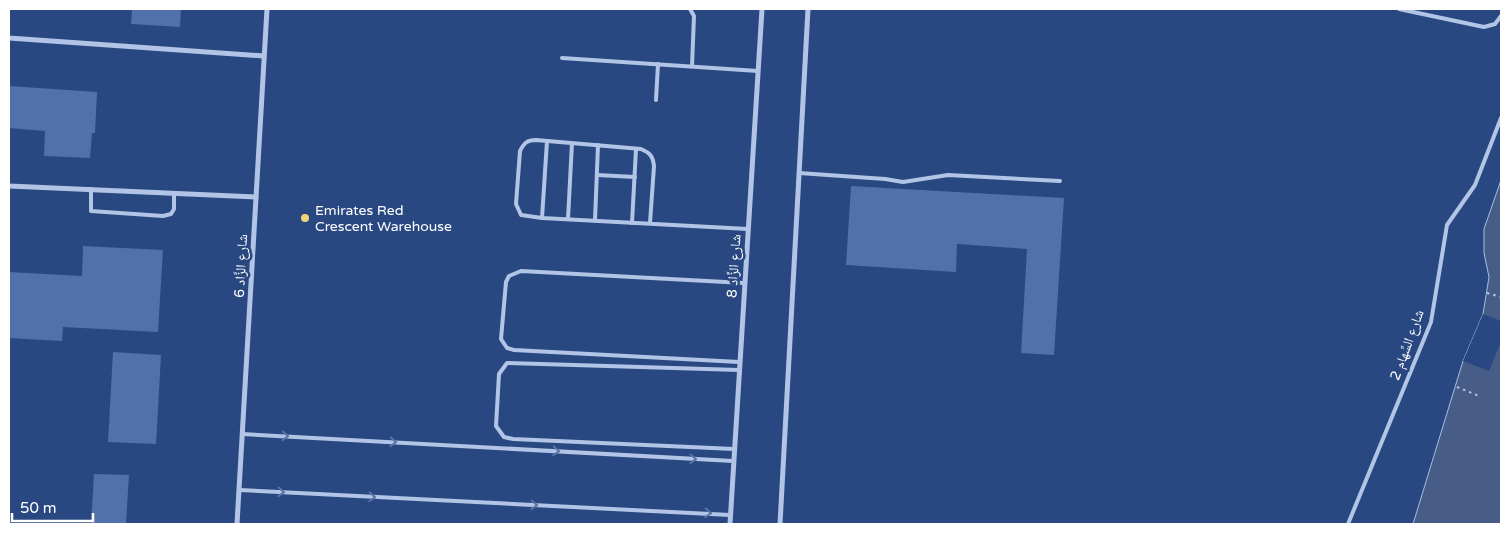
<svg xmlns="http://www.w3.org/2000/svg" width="1510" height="533" viewBox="0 0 1510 533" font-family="'Varela Round','Noto Naskh Arabic',sans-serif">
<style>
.water{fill:#475d87;stroke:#a6bfe6}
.pier{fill:#294882}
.building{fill:#5171aa}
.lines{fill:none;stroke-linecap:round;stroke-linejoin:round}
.path{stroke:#b2c5e6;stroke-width:2;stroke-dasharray:2.5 4;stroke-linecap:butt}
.lane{stroke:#b2c5e6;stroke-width:4}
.street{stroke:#b2c5e6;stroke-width:5}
.oneway{stroke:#5974a5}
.poi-dot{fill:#edd578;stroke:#294882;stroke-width:2}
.labels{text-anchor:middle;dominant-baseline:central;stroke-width:5;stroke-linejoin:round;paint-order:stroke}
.poi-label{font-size:14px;fill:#fff;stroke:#294882;text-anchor:start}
.street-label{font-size:14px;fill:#fff;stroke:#294882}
</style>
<rect width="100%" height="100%" fill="#294882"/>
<path class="water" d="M1501 180V524H1413L1463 361 1483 314 1489 277 1484 253V229Z"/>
<path class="pier" d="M1483 314 1501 321V342L1489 371 1463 361Z"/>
<g class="building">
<path d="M132 9H181L180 27 131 24Z"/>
<path d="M9 86 97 92 95 133H92L90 158 44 156 45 131 9 128Z"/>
<path d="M851 186 1064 198 1054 355 1021 353 1027 249 957 244 956 272 846 265Z"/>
<path d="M83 246 163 250 158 332 63 327 62 341 9 338V272L82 276Z"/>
<path d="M113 352 161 355 156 444 108 442Z"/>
<path d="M94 474 129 475 126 524H91Z"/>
</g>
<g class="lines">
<g class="path">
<path d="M1487 293 1501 297"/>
<path d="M1457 387 1479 396"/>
</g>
<g class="lane">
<path d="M690 9 694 16 692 66"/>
<path d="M1399 9 1484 27 1495 24 1501 16"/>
<path d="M562 58 758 71"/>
<path d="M656 100 658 64"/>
<path d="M799 173 885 179 903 182 948 175 1060 181"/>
<path d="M597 175 635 177"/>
<path d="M91 189V211L163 216 171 214 174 209V193"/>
<path d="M542 218 547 141"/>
<path d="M568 219 572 143"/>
<path d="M595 220 598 145"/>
<path d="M632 223 636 149"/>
<path d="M650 223 654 166C653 156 650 153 641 149L536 140C527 140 524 143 520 151L516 204 521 215 542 218 748 229"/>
<path d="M739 362 514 350 507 348 501 339 506 282 509 276 521 271 744 283"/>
<path d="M242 434 733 461"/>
<path d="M734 449 513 439 504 437 496 426 499 374 507 363 739 370"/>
<path d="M239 490 730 515"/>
<path d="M1348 524 1431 322 1447 225 1475 185 1501 118"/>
</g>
<g class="street">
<path d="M9 38 264 56"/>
<path d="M9 186 256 197"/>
<path d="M237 524 267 9"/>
<path d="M730 524 762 9"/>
<path d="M780 524 808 9"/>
</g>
</g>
<defs><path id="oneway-chevron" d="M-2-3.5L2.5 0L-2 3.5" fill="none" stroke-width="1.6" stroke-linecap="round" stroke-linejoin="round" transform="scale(1.25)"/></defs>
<g class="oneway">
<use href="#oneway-chevron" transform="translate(285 436) rotate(3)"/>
<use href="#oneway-chevron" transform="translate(393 442) rotate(3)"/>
<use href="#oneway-chevron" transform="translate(556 451) rotate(3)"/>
<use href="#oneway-chevron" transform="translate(693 459) rotate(3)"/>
<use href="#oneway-chevron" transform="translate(281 492) rotate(3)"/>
<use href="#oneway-chevron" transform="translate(372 497) rotate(3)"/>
<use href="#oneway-chevron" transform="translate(534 505) rotate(3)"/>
<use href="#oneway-chevron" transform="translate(708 513) rotate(3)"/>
</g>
<circle class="poi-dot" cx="305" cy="218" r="5"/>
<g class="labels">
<g class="poi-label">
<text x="315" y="210">Emirates Red<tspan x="315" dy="16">Crescent Warehouse</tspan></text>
</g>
<g class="street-label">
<text transform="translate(241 266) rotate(-87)">شارع الزَّاد 6</text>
<text transform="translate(734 266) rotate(-86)">شارع الزَّاد 8</text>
<text transform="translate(1407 345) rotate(-70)">شارع السِّهام 2</text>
</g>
</g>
<rect width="1510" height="533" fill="none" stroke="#ffffff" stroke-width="20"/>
<path d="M12 513v8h81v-8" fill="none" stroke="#ffffff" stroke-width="2.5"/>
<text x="20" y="513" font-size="15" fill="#ffffff" stroke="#294882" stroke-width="4" paint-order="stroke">50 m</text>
</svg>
